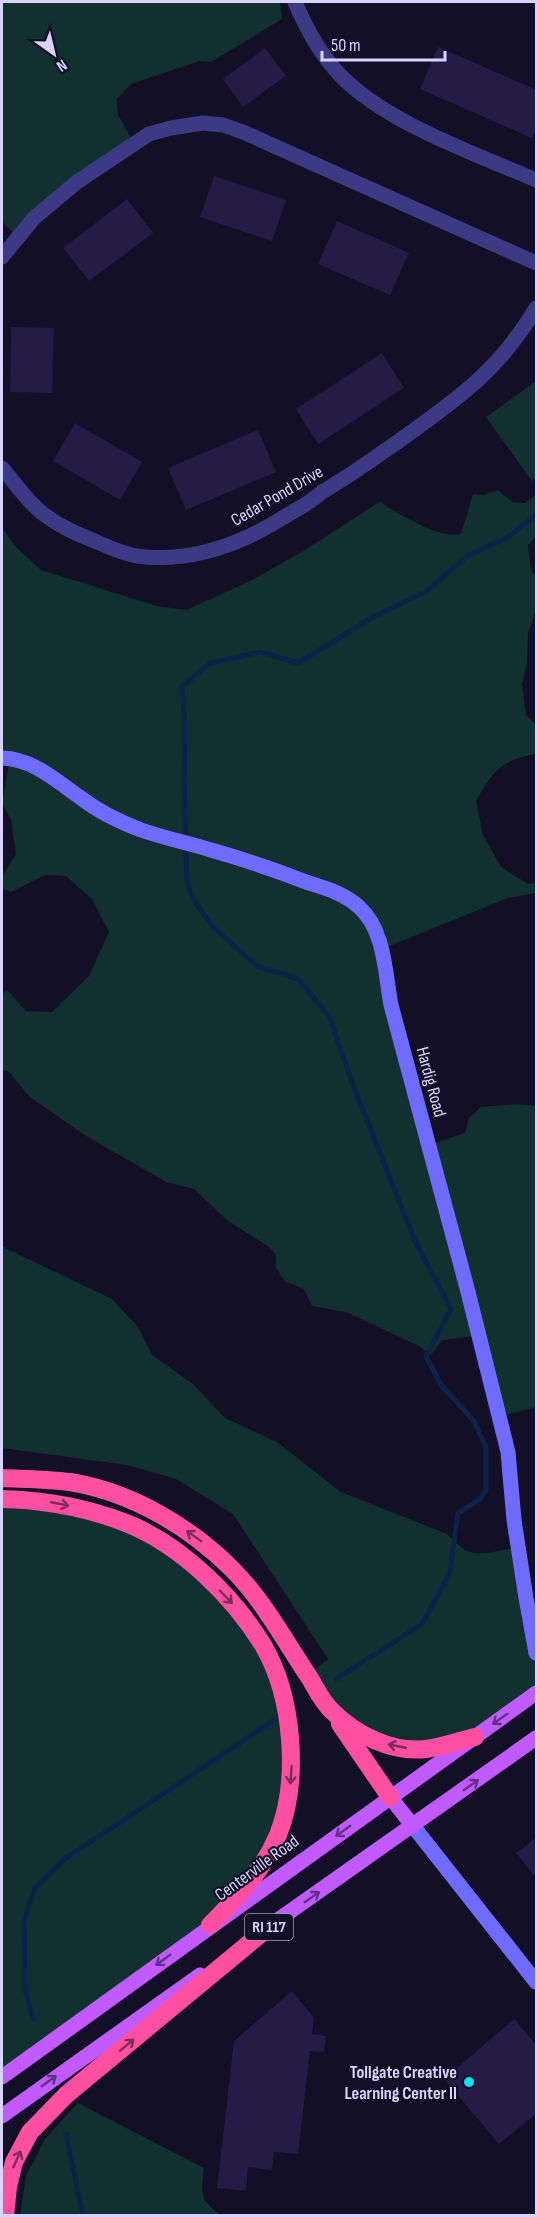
<svg xmlns="http://www.w3.org/2000/svg" width="538" height="2217" viewBox="0 0 538 2217" font-family="'Sofia Sans Condensed',sans-serif">
<style>
.green{fill:#12302f}
.lines{fill:none;stroke-linecap:round;stroke-linejoin:round}
.stream{stroke:#0c2248;stroke-width:5}
.building{fill:#241b47}
.street{stroke:#3d3a85;stroke-width:15}
.secondary{stroke:#6f6bff;stroke-width:15}
.primary{stroke:#c25bff;stroke-width:15}
.highway{stroke:#ff4fa3;stroke-width:18}
.oneway{stroke:#7d2c5e}
.oneway2{stroke:#623188}
.poi-dot{fill:#00e5ff;stroke:#130f26;stroke-width:2}
.labels{text-anchor:middle;dominant-baseline:central;stroke-width:4.5;stroke-linejoin:round;paint-order:stroke}
.shield{fill:#130f26;stroke:#9e99be;stroke-width:1.5}
.shield-label{font-size:16px;font-weight:bold;fill:#d9d4ff}
.street-label{font-size:18px;fill:#d9d4ff;stroke:#130f26}
.poi-label{font-size:18px;font-weight:bold;fill:#d9d4ff;stroke:#130f26;text-anchor:end}
</style>
<rect width="100%" height="100%" fill="#130f26"/>
<g class="green">
<path d="M2 2H280L282 19 211 62 200 61 131 84 117 99 118 115 135 144 15 234 2 222Z"/>
<path d="M536 381V478L532 481 486 417Z"/>
<path d="M498 490 512 502 525 503 536 495V536L528 545 531 571 536 577V609L528 633 527 663 522 684 526 715 536 725V754C501 760 493 771 476 801L483 835 501 867 528 884 536 883V893L508 898 382 949 429 1145 465 1133 469 1118 481 1107 517 1104 536 1106V1407L501 1416 475 1336 442 1340 431 1355 419 1346 346 1312 312 1306 304 1289 284 1281 276 1267V1254L269 1247 227 1220 194 1189 166 1182 83 1134 30 1097 9 1072 2 1070V993L8 991 26 1011 52 1012 89 976 109 932 92 899 66 876 45 875 11 892 2 888V877L16 854 11 820 2 803 9 764 2 761 3 665 2 528 16 547 41 570 157 606 186 610 248 582 300 553 381 501 387 507C409 518 435 538 461 534L473 494 483 495Z"/>
<path d="M2 1244 5 1248 112 1299 138 1327 152 1355 193 1384 225 1418 277 1442 341 1492 447 1534C472 1561 480 1554 513 1548L536 1650V1695L487 1725 411 1749 349 1726 313 1671 328 1659 233 1514 176 1479 127 1465 2 1448Z"/>
<path d="M2 1502 88 1509 196 1569 259 1649 285 1721 281 1826 207 1927 2 2077Z"/>
<path d="M78 2103 204 2168C201 2193 199 2200 221 2215H20L26 2176 45 2139Z"/>
</g>
<g class="lines">
<g class="stream">
<path d="M336 1679 422 1624 449 1575 458 1513 480 1499 486 1490V1447L474 1421 441 1385 426 1356 451 1309 415 1241 356 1093 329 1016 298 979 257 966 213 927 193 899 187 881 184 780 185 728 182 687 210 663 260 652 298 663 373 617 427 591 467 556 508 537 536 515"/>
<path d="M33 2019 25 1989 24 1921 35 1888 66 1858 276 1719"/>
<path d="M66 2134 83 2216"/>
</g>
</g>
<g class="building">
<path d="M438 47 537 90V128L532 138 420 89Z"/>
<path d="M265 48 286 76 243 107 223 79Z"/>
<path d="M214 176 286 200 272 241 200 217Z"/>
<path d="M127 199 153 233 89 281 63 248Z"/>
<path d="M337 221 409 253 390 295 318 264Z"/>
<path d="M11 327 54 328 52 393 10 392Z"/>
<path d="M382 353 404 388 318 444 296 409Z"/>
<path d="M75 423 142 462 120 500 53 461Z"/>
<path d="M258 430 276 472 186 510 168 468Z"/>
<path d="M537 1837V1879L516 1853Z"/>
<path d="M292 1991 314 2018 312 2034 326 2036 324 2052 310 2051 298 2154 274 2152 272 2170 248 2167 246 2191 217 2188 234 2041Z"/>
<path d="M514 2019 537 2046V2113L499 2144 444 2079Z"/>
</g>
<g class="lines">
<g class="street">
<path d="M295 2C306 28 320 54 340 75 386 123 476 154 536 180"/>
<path d="M2 257 34 218 77 182 149 134 171 128 203 123 223 125 243 132 536 263"/>
<path d="M2 468C15 483 25 499 41 512 58 526 77 534 97 542 113 549 129 556 145 557 195 561 243 543 284 517 297 509 310 503 322 492 348 477 374 458 399 441 457 399 498 372 536 308"/>
</g>
<g class="secondary">
<path d="M2 758C34 759 56 781 81 798 99 812 120 822 141 830 164 838 188 843 211 850 243 859 275 870 306 882 325 888 344 893 359 907 385 930 385 973 391 1005L467 1288 508 1452 514 1520 526 1598 536 1653"/>
<path d="M413 1826 536 1982"/>
</g>
<g class="primary">
<path d="M390 1797 413 1826"/>
<path d="M261 1932 536 1738"/>
<path d="M2 2077 536 1693"/>
<path d="M2 2116 200 1975"/>
</g>
<g class="highway">
<path d="M2 1478C24 1479 48 1479 70 1482 131 1492 189 1526 232 1569 263 1600 285 1641 309 1677 316 1688 322 1702 332 1711 356 1735 392 1753 426 1749 442 1747 459 1741 475 1737"/>
<path d="M2 1499C45 1500 85 1507 126 1523 180 1544 233 1596 263 1645 293 1696 300 1780 278 1835 263 1871 237 1898 210 1925"/>
<path d="M340 1724 390 1797"/>
<path d="M5 2216 8 2187 14 2162 30 2132 66 2095 269 1927"/>
</g>
</g>
<defs><path id="oneway-shaft" d="M-6 0H5M1.5-3L5.5 0L1.5 3" fill="none" stroke-width="1.6" stroke-linecap="round" stroke-linejoin="round" transform="scale(1.5)"/></defs>
<g class="oneway">
<use href="#oneway-shaft" transform="translate(60 1504) rotate(11)"/>
<use href="#oneway-shaft" transform="translate(194 1536) rotate(-145)"/>
<use href="#oneway-shaft" transform="translate(226 1597) rotate(46)"/>
<use href="#oneway-shaft" transform="translate(397 1746) rotate(-169)"/>
<use href="#oneway-shaft" transform="translate(291 1775) rotate(94)"/>
<use href="#oneway-shaft" transform="translate(127 2045) rotate(-40)"/>
<use href="#oneway-shaft" transform="translate(17 2159) rotate(-66)"/>
</g>
<g class="oneway2">
<use href="#oneway-shaft" transform="translate(500 1719) rotate(145)"/>
<use href="#oneway-shaft" transform="translate(471 1785) rotate(-35)"/>
<use href="#oneway-shaft" transform="translate(343 1831) rotate(144)"/>
<use href="#oneway-shaft" transform="translate(312 1897) rotate(-35)"/>
<use href="#oneway-shaft" transform="translate(163 1960) rotate(144)"/>
<use href="#oneway-shaft" transform="translate(49 2081) rotate(-36)"/>
</g>
<circle class="poi-dot" cx="469" cy="2082" r="6"/>
<g class="labels">
<rect class="shield" x="245" y="1914" width="48" height="26" rx="4.5"/>
<g class="shield-label">
<text x="269" y="1927">RI 117</text>
</g>
<g class="street-label">
<text transform="translate(277 496) rotate(-30)">Cedar Pond Drive</text>
<text transform="translate(431 1082) rotate(75)">Hardig Road</text>
<text transform="translate(257 1868) rotate(-36)">Centerville Road</text>
</g>
<g class="poi-label">
<text x="457" y="2072">Tollgate Creative<tspan x="457" dy="21">Learning Center II</tspan></text>
</g>
</g>
<rect width="538" height="2217" fill="none" stroke="#d9d4ff" stroke-width="6"/>
<g transform="translate(54 54) rotate(146)" stroke="#130f26" stroke-width="4.5" paint-order="stroke">
<path d="M0-4.5L10 22L0 15L-10 22Z" fill="#d9d4ff"/>
<text y="-9" font-size="16" font-weight="bold" text-anchor="middle" fill="#d9d4ff">N</text>
</g>
<path d="M322 51v9h123v-9" fill="none" stroke="#d9d4ff" stroke-width="3"/>
<text x="331" y="51" font-size="18" fill="#d9d4ff" stroke="#130f26" stroke-width="4.5" paint-order="stroke">50 m</text>
</svg>
